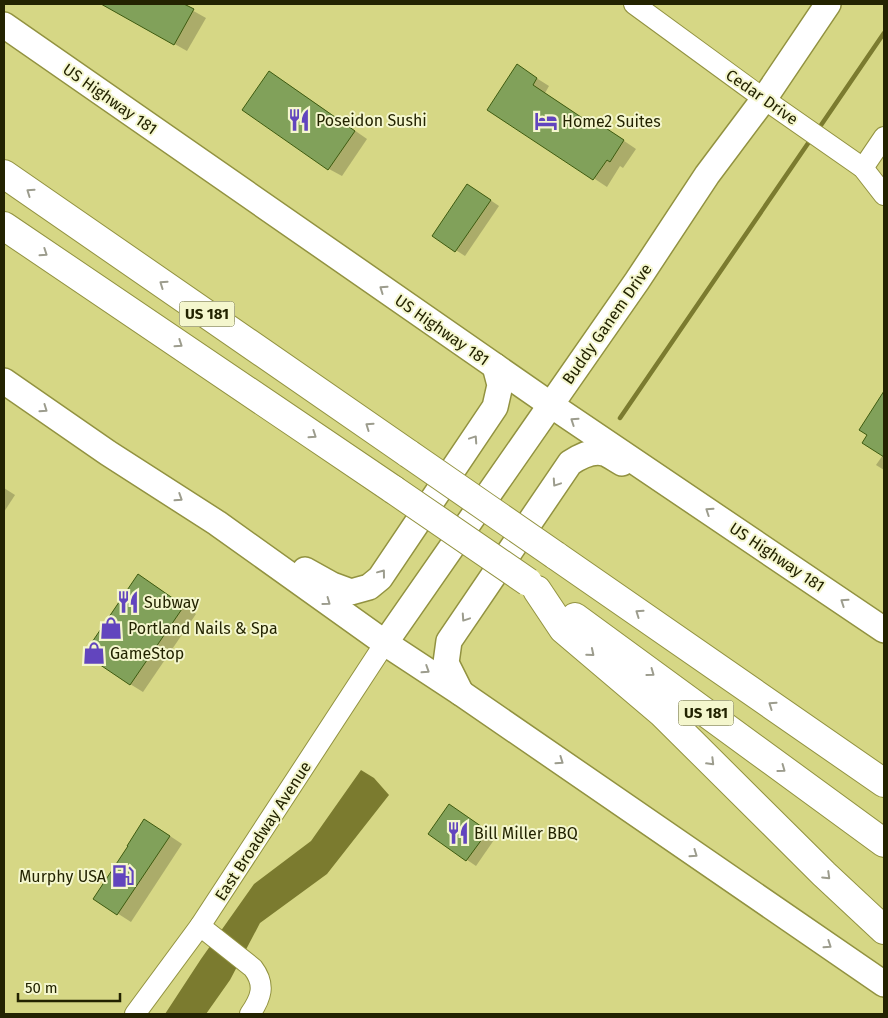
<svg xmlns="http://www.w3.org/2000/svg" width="888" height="1018" viewBox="0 0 888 1018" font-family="'Fira Sans',sans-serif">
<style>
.water{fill:#7b7b2f}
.shadow{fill:#0003}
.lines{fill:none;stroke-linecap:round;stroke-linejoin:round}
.stream{stroke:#7b7b2f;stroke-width:4.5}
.building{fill:#81a15a;stroke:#3e5b10}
.minor-casing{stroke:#929240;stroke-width:22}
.major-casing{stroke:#929240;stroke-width:28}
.highway-casing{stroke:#929240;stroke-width:30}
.minor{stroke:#fff;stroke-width:20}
.major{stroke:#fff;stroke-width:25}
.highway{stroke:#fff;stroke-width:28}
.highway-bridge-casing{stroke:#929240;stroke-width:30;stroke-linecap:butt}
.highway-bridge{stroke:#fff;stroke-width:28}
.oneway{stroke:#9c9c8d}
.labels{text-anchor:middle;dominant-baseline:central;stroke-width:4;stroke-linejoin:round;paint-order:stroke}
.shield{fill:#f4f6cd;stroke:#62623e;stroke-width:1}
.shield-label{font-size:15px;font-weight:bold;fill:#232301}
.street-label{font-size:16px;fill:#232301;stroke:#f4f6cd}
.poi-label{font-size:16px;fill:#232301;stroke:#f4f6cd;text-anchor:start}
</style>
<rect width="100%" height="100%" fill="#d6d785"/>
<path class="water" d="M361 770 374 778 389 795 327 874 260 923 230 980 206 1014H165L201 959 254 884 311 841Z"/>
<g class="shadow">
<path d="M104 4H181L206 18 187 51Z"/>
<path d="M530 74 549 86 545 93 591 124 605 128 636 149 623 168 620 166 607 187 489 109Z"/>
<path d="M282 80 367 139 342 176 329 169 244 110Z"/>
<path d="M477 191 499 206 465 256 434 236Z"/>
<path d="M884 393V470L876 465 883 455 869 435 860 429Z"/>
<path d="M4 488 15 495 4 512Z"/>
<path d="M151 583 196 614 143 692 130 684Z"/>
<path d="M458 811 496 837 476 866 429 834Z"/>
<path d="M158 828 182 844 131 922 95 899Z"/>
</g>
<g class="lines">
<g class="stream">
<path d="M817 131 884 33"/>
<path d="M620 418 811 139"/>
</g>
</g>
<g class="building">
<path d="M101 4H184L194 9 174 45Z"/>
<path d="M517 64 537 78 533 85 590 123 592 119 624 140 610 162 607 160 593 180 487 110Z"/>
<path d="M269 71 355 131 328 170 242 110Z"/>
<path d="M467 184 491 200 455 252 432 236Z"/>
<path d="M884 391V457L862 443 867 435 859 430Z"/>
<path d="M138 574 184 606 130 685 84 654Z"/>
<path d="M449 804 488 831 466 861 428 834Z"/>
<path d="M144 819 170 836 117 915 93 899 128 846H127Z"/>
</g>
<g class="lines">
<defs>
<g id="minor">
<path d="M634 4 764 99 863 168 884 195"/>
<path d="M863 168 884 137"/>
<path d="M200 926 253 968C266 985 261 998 250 1014"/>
<path d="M135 1014 200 926 385 643"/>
</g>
<g id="major">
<path d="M4 25 551 405 884 630"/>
<path d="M4 381 108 453 217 523 385 643 461 693 884 984"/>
<path d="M305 570 332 585 351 592 369 587 380 578 495 407 500 385 495 366"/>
<path d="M385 643 637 281 707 175 764 99 828 4"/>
<path d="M461 693 446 663 449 641 570 463C579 457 592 450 604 453 610 455 616 460 622 463"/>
</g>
<g id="highway">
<path d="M4 174 409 454"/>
<path d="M4 226 394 490"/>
<path d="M555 555 884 783"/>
<path d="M537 590 563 629 662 713 824 874 884 930"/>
<path d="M575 617 884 843"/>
</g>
</defs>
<use href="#minor" class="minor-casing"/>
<use href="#major" class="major-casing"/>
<use href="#highway" class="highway-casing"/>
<use href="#minor" class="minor"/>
<use href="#major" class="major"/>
<use href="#highway" class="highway"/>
<defs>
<g id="highway-bridge">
<path d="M409 454 555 555"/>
<path d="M394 490 528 582"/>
</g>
</defs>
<use href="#highway-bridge" class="highway-bridge-casing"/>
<use href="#highway-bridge" class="highway-bridge"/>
</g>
<defs><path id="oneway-chevron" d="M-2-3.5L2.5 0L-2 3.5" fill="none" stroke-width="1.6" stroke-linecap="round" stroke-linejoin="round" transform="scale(1.25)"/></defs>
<g class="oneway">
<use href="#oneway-chevron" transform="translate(30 192) rotate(-145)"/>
<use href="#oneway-chevron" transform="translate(44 253) rotate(34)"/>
<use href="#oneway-chevron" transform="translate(163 284) rotate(-145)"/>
<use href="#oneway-chevron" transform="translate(383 289) rotate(-145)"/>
<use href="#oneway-chevron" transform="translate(179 344) rotate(34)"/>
<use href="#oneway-chevron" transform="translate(44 409) rotate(35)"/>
<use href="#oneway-chevron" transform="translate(574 421) rotate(-146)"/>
<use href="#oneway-chevron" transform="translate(369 426) rotate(-145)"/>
<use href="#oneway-chevron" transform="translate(313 435) rotate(34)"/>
<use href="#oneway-chevron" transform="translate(474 439) rotate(-56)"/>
<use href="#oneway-chevron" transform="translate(556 483) rotate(124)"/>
<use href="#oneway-chevron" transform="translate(179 498) rotate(33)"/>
<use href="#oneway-chevron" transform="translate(709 511) rotate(-146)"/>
<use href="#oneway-chevron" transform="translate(382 573) rotate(-53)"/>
<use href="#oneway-chevron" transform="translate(327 602) rotate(36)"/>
<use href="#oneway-chevron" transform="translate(844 602) rotate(-146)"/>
<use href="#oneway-chevron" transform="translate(639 613) rotate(-145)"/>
<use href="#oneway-chevron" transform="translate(465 618) rotate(124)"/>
<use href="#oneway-chevron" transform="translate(591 653) rotate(40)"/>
<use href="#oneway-chevron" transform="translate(426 670) rotate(33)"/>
<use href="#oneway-chevron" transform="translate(651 673) rotate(36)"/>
<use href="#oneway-chevron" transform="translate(772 705) rotate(-145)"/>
<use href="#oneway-chevron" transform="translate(560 761) rotate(35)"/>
<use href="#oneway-chevron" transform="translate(711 762) rotate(45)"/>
<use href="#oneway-chevron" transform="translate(782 769) rotate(36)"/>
<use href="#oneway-chevron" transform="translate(694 854) rotate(35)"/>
<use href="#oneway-chevron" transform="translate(827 876) rotate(44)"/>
<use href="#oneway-chevron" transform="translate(828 945) rotate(34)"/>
</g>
<defs>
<symbol id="restaurant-bare" viewBox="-9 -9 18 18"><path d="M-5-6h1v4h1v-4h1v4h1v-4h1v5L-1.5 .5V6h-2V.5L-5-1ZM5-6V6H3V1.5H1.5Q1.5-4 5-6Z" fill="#6245be" stroke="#f4f6cd" stroke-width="2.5" paint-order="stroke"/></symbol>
<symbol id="hotel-bare" viewBox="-9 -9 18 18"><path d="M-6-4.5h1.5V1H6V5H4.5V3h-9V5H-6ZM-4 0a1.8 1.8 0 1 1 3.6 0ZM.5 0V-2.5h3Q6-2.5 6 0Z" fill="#6245be" stroke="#f4f6cd" stroke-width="2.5" paint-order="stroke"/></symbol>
<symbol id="shop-bare" viewBox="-9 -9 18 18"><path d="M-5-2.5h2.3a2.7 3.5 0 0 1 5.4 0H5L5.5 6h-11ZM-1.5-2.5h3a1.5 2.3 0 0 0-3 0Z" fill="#6245be" stroke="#f4f6cd" stroke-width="2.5" paint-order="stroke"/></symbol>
<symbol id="fuel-bare" viewBox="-9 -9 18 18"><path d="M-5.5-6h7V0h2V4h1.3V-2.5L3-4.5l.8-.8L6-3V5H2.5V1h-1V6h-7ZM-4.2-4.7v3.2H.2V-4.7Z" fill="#6245be" stroke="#f4f6cd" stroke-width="2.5" paint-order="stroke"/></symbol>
</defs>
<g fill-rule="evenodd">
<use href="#restaurant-bare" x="283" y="104" width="32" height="32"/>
<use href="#hotel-bare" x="530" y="105" width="32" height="32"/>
<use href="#restaurant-bare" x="112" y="586" width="32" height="32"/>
<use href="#shop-bare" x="95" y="612" width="32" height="32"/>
<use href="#shop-bare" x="78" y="637" width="32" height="32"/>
<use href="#restaurant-bare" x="442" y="817" width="32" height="32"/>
<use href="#fuel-bare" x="107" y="860" width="32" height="32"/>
</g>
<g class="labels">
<g class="shield">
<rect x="179.5" y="301.5" width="55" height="25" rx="4"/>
<rect x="678.5" y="700.5" width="55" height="25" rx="4"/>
</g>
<g class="shield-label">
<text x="207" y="314">US 181</text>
<text x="706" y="713">US 181</text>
</g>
<g class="street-label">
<text transform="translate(762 97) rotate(35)">Cedar Drive</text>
<text transform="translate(110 99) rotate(35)">US Highway 181</text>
<text transform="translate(607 324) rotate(-55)">Buddy Ganem Drive</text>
<text transform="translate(442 330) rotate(35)">US Highway 181</text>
<text transform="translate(777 557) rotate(34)">US Highway 181</text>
<text transform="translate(263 831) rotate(-57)">East Broadway Avenue</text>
</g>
<g class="poi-label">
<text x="316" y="120">Poseidon Sushi</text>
<text x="562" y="121">Home2 Suites</text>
<text x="144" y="602">Subway</text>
<text x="128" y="628">Portland Nails &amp; Spa</text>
<text x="110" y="653">GameStop</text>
<text x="474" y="833">Bill Miller BBQ</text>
<text x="106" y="876" text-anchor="end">Murphy USA</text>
</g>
</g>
<rect width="888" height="1018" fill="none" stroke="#232301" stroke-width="10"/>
<path d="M18 993v8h102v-8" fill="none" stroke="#232301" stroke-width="2.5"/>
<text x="25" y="993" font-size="15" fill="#232301" stroke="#f4f6cd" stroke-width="4" paint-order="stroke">50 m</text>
</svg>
